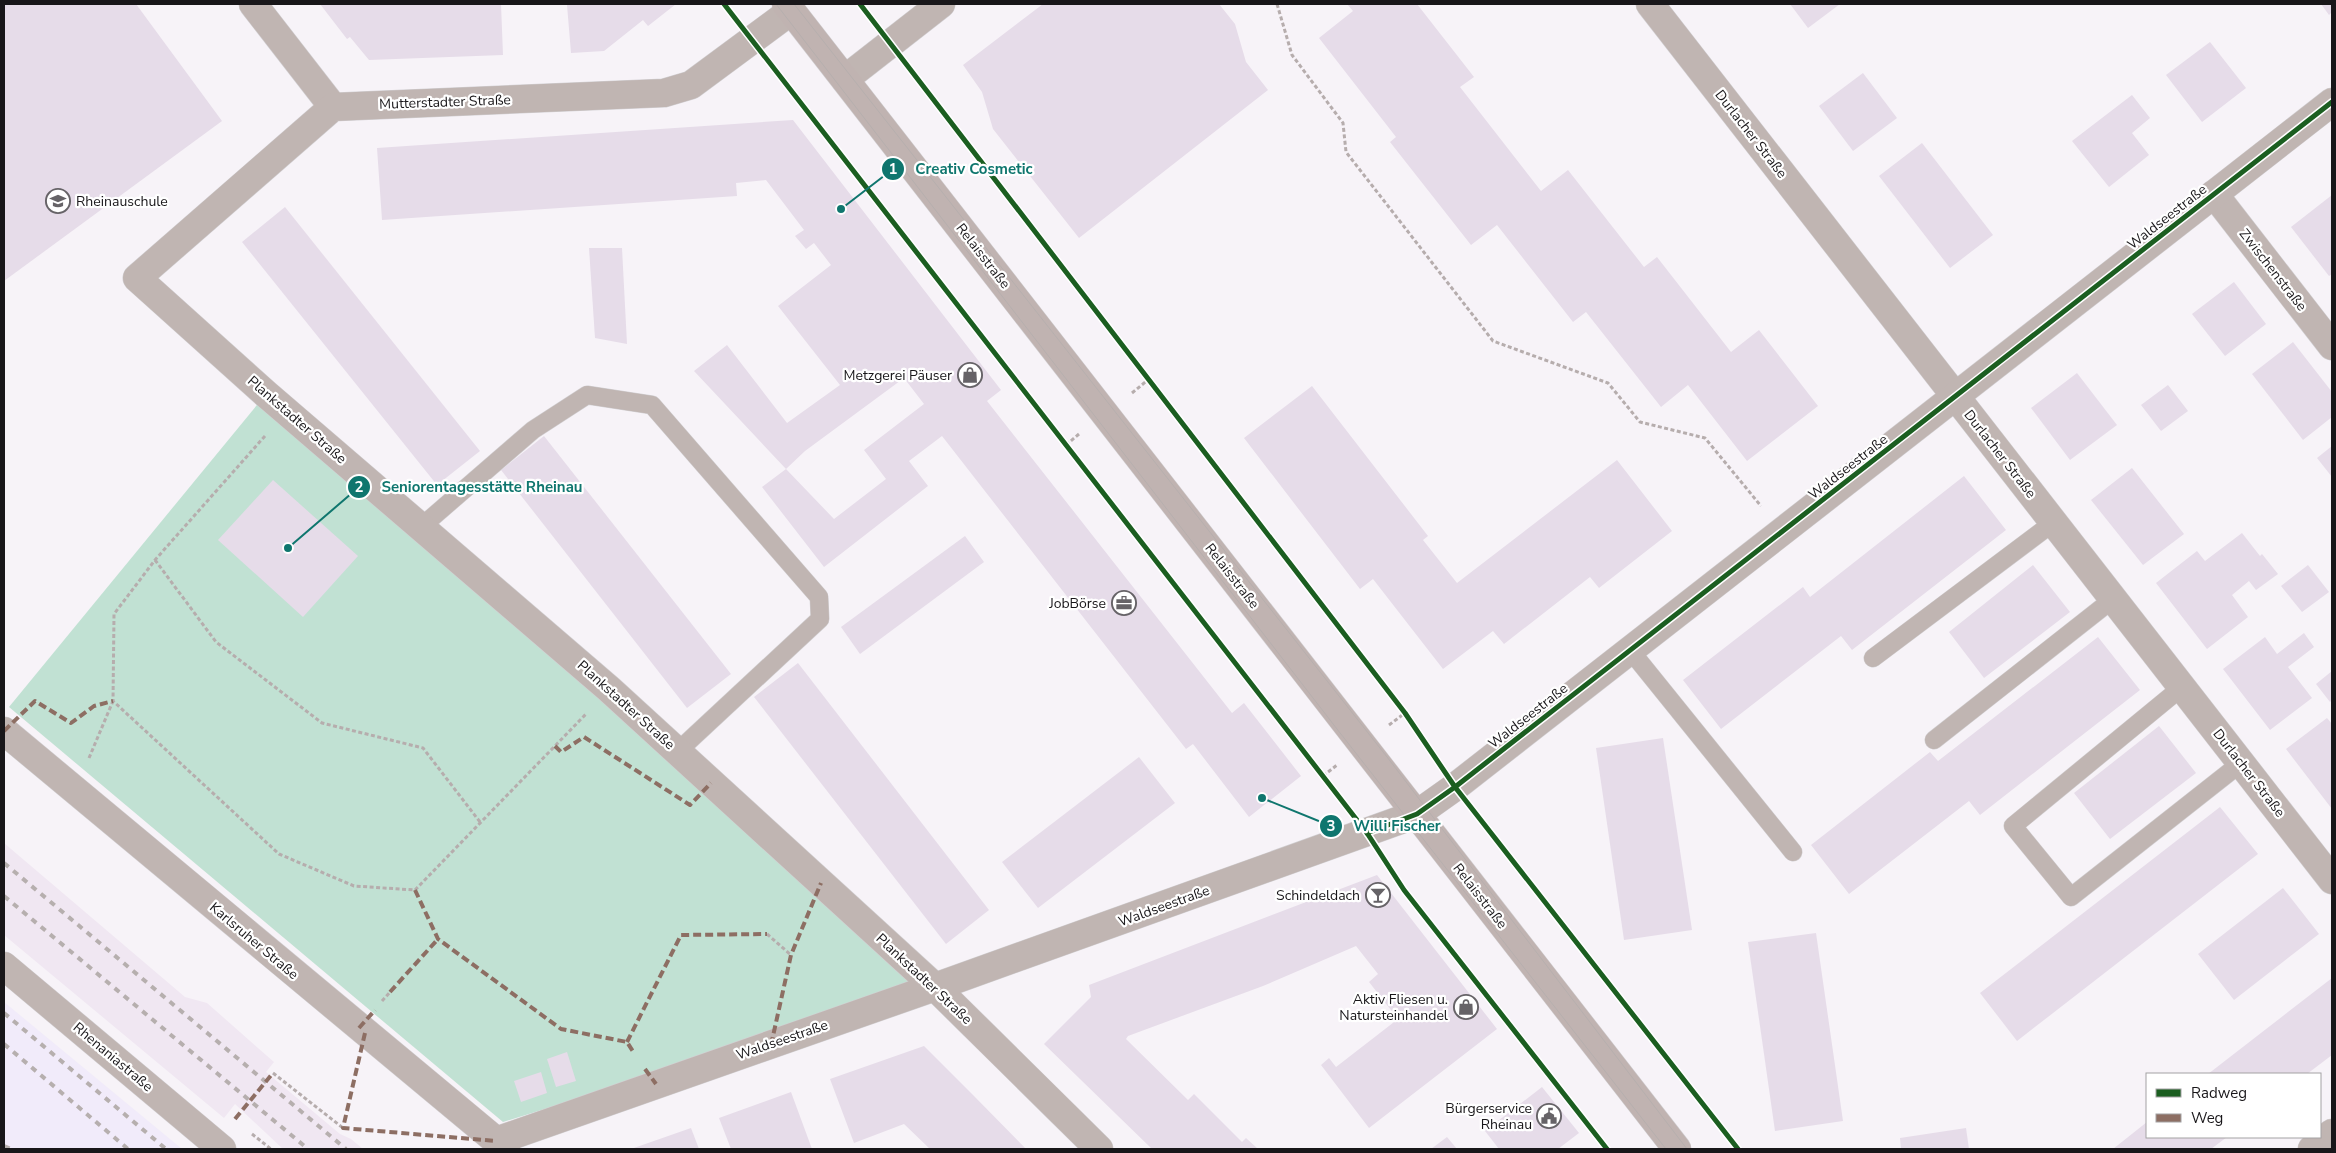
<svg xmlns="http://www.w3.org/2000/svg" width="2336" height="1153" viewBox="0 0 2336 1153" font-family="'Nunito Sans',sans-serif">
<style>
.built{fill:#f0e7f2}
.industrial{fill:#f1ebfa}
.green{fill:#c1e1d3}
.building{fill:#e6dce9}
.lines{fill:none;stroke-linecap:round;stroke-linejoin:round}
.service-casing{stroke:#d2d0d3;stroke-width:19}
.minor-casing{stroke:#d2d0d3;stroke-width:29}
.tertiary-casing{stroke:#d2d0d3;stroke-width:29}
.secondary-casing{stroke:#d2d0d3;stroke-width:29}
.path{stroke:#b6adad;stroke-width:3;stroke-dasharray:4 2.5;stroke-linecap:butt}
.service{stroke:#c0b5b2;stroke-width:18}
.minor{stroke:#c0b5b2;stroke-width:28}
.tertiary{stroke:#c0b5b2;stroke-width:28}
.secondary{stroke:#c0b3b1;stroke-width:28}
.tram{stroke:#b6afae;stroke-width:1}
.rail{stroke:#b6afae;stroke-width:4;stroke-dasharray:6 6;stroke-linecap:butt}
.quiet{stroke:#8d6e63;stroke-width:4;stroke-dasharray:8 4;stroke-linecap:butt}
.cycleway-casing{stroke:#fff;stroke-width:8}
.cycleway{stroke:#1b5e20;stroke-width:5}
.labels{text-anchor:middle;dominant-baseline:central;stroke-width:4.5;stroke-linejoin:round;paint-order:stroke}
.street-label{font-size:14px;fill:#181619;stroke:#fff}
.poi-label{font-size:14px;fill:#181619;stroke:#fff;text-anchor:end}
.leader{fill:none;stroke:#0f766e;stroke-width:2}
.callout-dot{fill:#0f766e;stroke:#fff;stroke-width:2}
.mark-label{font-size:15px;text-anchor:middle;font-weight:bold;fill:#fff}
.callout-label{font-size:15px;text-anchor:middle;font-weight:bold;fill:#0f766e;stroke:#fff;stroke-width:4.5;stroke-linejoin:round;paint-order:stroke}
</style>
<rect width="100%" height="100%" fill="#f7f3f8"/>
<path class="built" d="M4 843 185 997 207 1003 274 1062 266 1072 340 1134 351 1139 363 1149H283L235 1104 224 1118 4 935Z"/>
<path class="industrial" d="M4 1002 182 1149H4Z"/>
<path class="green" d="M266 394 935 987 503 1122 9 707Z"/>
<g class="building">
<path d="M4 4H136L222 121 4 281Z"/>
<path d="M320 4H501L503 55 369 60 350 37 347 39Z"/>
<path d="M568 4H676L648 26 643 20 604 51 571 53 567 5Z"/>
<path d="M1043 4H1219L1235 24 1246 62 1268 90 1079 238 993 129 982 92 963 65Z"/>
<path d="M1347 4H1417L1474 77 1460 87 1541 191 1568 170 1644 267 1657 257 1731 352 1759 330 1818 406 1747 461 1688 385 1661 407 1586 312 1573 322 1497 225 1471 245 1390 142 1396 137 1319 38 1353 11Z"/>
<path d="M1790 4H1840L1808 28Z"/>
<path d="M2321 4H2332V12L2329 15Z"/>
<path d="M2210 42 2246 88 2202 122 2166 75Z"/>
<path d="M1863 73 1897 118 1853 151 1819 106Z"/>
<path d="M2132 95 2150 118 2132 133 2149 155 2109 187 2072 141Z"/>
<path d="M793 120 1001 390 987 401 1232 713 1244 703 1301 776 1249 817 1193 744 1186 749 942 436 909 461 928 486 824 567 762 487 786 469 834 519 886 479 864 450 924 404 904 378 805 451 786 469 694 371 727 345 787 423 840 385 778 306 831 265 814 243 806 249 795 236 804 230 766 180 736 183 737 196 382 220 377 148Z"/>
<path d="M1922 143 1993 235 1950 268 1879 176Z"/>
<path d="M2332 195V274L2329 276 2291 227Z"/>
<path d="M285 207 480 451 437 485 242 242Z"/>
<path d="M589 248H622L627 344 595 338Z"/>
<path d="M2234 282 2266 324 2225 356 2192 314Z"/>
<path d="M2293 342 2332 392V417L2303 440 2252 374Z"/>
<path d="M2077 373 2117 425 2070 460 2031 408Z"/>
<path d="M2168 385 2188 411 2161 431 2141 405Z"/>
<path d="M1312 386 1428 536 1423 540 1457 583 1617 460 1672 531 1599 588 1590 577 1504 644 1493 631 1443 669 1373 579 1360 589 1244 438Z"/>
<path d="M544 436 731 674 687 708 501 470Z"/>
<path d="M2332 446V477L2317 458Z"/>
<path d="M2132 468 2184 534 2143 565 2091 500Z"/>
<path d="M1964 476 2006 530 1852 650 1841 636 1721 729 1683 680 1803 587 1810 597Z"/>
<path d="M273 480 358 556 303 617 218 540Z"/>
<path d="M2242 533 2260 556 2262 554 2278 574 2256 590 2249 581 2232 595 2248 617 2207 649 2156 583 2197 551 2205 561Z"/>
<path d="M965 536 984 562 860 654 841 627Z"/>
<path d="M2033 565 2070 612 1984 678 1949 632Z"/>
<path d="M2308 565 2329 592 2302 612 2281 586Z"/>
<path d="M2304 633 2314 647 2288 667 2312 698 2270 730 2223 669 2265 637 2277 654Z"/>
<path d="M2098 637 2140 690 1980 815 1969 801 1849 894 1811 845 1930 752 1938 761Z"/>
<path d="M798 663 989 910 946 944 754 697Z"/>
<path d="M2332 671V700L2330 702 2316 684Z"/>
<path d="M2327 718 2332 724V809L2286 749Z"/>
<path d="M2159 726 2196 773 2110 839 2074 793Z"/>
<path d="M1663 738 1692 930 1624 940 1596 748Z"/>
<path d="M1139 757 1175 803 1038 908 1002 862Z"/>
<path d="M2220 807 2258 854 2017 1041 1980 993Z"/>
<path d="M1377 875 1497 1029 1369 1128 1321 1065 1329 1058 1336 1067 1398 1019 1369 982 1378 974 1356 946 1263 986 1128 1036 1126 1039 1188 1100 1194 1094 1242 1142 1246 1138 1258 1149H1152L1044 1044 1091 997 1089 985Z"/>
<path d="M2283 888 2319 934 2234 1000 2198 954Z"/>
<path d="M1816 933 1843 1121 1775 1131 1748 942Z"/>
<path d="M2332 978V1055L2307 1074H2208Z"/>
<path d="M924 1046 974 1096 1026 1149H930L904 1124 854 1143 830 1079Z"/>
<path d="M567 1052 576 1081 556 1087 547 1059Z"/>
<path d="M541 1072 547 1093 521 1102 514 1081Z"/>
<path d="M1542 1087 1579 1133 1558 1149H1499L1485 1131Z"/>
<path d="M791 1092 812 1149H731L719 1118Z"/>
<path d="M2147 1122V1137H2227L2211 1149H2113Z"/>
<path d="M691 1128 699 1149H631Z"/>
<path d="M1966 1128 1969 1149H1901L1900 1138Z"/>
<path d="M1447 1137 1457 1149H1431Z"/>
</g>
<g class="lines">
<defs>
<g id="service">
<path d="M421 527 533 430 587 395 652 405 819 597 820 619 677 752"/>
<path d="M1630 650 1793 852"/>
<path d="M1873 658 2054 522"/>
<path d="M2182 687 2013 826 2071 897 2241 763"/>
<path d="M1934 740 2113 599"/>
</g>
<g id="minor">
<path d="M253 4 333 107"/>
<path d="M1650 4 2332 880"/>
<path d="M791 11 691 85 664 93 333 107 137 278 266 394 609 689 935 987 1099 1149"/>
<path d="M845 79 941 4"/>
<path d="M2214 194 2332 346"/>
<path d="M4 731 506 1149"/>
<path d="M496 1141 935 987 1417 814 1455 787 2332 102"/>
<path d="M2312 1149 2332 1133"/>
</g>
<path id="tertiary" d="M4 966 222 1149"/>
<path id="secondary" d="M786 4 1677 1149"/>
</defs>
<use href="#service" class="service-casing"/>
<use href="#minor" class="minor-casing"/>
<use href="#tertiary" class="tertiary-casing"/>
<use href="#secondary" class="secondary-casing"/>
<g class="path">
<path d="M1277 4 1292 55 1343 123 1346 152 1493 341 1608 383 1640 422 1705 438 1761 506"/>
<path d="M1132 393 1149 379"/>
<path d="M265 436 155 560 114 614 113 701 279 854 354 886 415 890 586 714"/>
<path d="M1066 445 1079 434"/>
<path d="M155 560 216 642 322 723 423 748 480 822"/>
<path d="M1389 725 1405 713"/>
<path d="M89 758 113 701"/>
<path d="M1323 776 1337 765"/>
<path d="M767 934 791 955"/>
<path d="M382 1001 390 992"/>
<path d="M273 1073 343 1128"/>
<path d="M252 1134 271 1149"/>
</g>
<use href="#service" class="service"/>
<use href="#minor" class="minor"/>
<use href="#tertiary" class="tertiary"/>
<use href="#secondary" class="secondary"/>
<g class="tram">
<path d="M776 4 1337 729 1666 1149"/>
<path d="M794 4 1387 757 1687 1149"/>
</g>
<g class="rail">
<path d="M4 863 346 1149"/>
<path d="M4 896 308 1149"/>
<path d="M4 1013 166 1149"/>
<path d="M4 1044 128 1149"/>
<path d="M4 1146 11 1149"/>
</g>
<g class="quiet">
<path d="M4 731 35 701 71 723 94 706 113 701"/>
<path d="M555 746 561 752 584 737 690 805 711 783"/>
<path d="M415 890 438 939 561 1029 627 1042 634 1053"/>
<path d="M390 992 438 939"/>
<path d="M359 1028 375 1010"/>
<path d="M365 1033 343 1128 496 1141"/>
<path d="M627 1042 681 935 767 934"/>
<path d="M771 1045 791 955 821 883"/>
<path d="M645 1069 656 1084"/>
<path d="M235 1119 273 1073"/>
</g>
<defs>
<g id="cycleway">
<path d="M724 4 1367 833 1404 890 1607 1149"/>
<path d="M860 4 1405 713 1455 787 1738 1149"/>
<path d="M1367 833 1417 814 1455 787 2332 102"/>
</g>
</defs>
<use href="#cycleway" class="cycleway-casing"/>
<use href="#cycleway" class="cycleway"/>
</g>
<defs>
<symbol id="school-ring" viewBox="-11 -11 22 22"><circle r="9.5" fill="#fff" stroke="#666367" stroke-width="1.5"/><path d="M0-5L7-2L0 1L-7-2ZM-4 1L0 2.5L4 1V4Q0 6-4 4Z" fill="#666367"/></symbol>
<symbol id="shop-ring" viewBox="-11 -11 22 22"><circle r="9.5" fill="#fff" stroke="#666367" stroke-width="1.5"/><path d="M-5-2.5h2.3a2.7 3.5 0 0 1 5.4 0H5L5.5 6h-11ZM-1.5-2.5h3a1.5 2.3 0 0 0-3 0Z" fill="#666367"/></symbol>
<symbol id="office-ring" viewBox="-11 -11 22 22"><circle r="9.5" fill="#fff" stroke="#666367" stroke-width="1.5"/><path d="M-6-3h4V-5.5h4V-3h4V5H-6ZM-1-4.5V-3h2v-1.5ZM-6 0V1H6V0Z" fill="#666367"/></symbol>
<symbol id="bar-ring" viewBox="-11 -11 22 22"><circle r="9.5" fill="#fff" stroke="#666367" stroke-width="1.5"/><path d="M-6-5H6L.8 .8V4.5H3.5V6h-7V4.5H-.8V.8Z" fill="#666367"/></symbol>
<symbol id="civic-ring" viewBox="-11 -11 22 22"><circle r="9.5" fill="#fff" stroke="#666367" stroke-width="1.5"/><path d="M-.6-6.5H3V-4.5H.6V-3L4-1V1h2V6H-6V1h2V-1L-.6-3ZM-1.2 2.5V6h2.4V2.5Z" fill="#666367"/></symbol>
</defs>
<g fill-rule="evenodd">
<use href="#school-ring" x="44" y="187" width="28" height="28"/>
<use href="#shop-ring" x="956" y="361" width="28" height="28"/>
<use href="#office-ring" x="1110" y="589" width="28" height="28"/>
<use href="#bar-ring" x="1364" y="881" width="28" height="28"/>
<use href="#shop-ring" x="1452" y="993" width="28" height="28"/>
<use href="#civic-ring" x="1535" y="1102" width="28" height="28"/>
</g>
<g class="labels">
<g class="street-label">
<text transform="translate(445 102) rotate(-2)">Mutterstadter Straße</text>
<text transform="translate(1751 134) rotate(52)">Durlacher Straße</text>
<text transform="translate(2167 217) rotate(-38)">Waldseestraße</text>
<text transform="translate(983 256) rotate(52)">Relaisstraße</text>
<text transform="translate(2273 270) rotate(52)">Zwischenstraße</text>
<text transform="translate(297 420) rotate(41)">Plankstadter Straße</text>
<text transform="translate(2000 454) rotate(52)">Durlacher Straße</text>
<text transform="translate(1848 467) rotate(-38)">Waldseestraße</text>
<text transform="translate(1232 576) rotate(52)">Relaisstraße</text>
<text transform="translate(626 705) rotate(42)">Plankstadter Straße</text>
<text transform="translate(1528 716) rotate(-38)">Waldseestraße</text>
<text transform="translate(2249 773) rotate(52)">Durlacher Straße</text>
<text transform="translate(1480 896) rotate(52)">Relaisstraße</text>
<text transform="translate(1164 906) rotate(-20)">Waldseestraße</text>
<text transform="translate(254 941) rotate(40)">Karlsruher Straße</text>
<text transform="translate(924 979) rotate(43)">Plankstadter Straße</text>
<text transform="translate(782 1040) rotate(-19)">Waldseestraße</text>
<text transform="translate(113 1057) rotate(40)">Rhenaniastraße</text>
</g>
<g class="poi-label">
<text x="76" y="201" text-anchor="start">Rheinauschule</text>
<text x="952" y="375">Metzgerei Päuser</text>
<text x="1106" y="603">JobBörse</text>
<text x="1360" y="895">Schindeldach</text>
<text x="1448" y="999">Aktiv Fliesen u.<tspan x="1448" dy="16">Natursteinhandel</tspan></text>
<text x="1532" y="1108">Bürgerservice<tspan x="1532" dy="16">Rheinau</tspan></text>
</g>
</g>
<path class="leader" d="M841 209L893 169M288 548L359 487M1262 798L1331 826"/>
<g class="callout-dot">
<circle cx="841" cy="209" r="5"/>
<circle cx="288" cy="548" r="5"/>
<circle cx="1262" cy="798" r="5"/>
<circle cx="893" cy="169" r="12"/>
<circle cx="359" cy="487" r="12"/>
<circle cx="1331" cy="826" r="12"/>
</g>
<g class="mark-label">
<text x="893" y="174">1</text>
<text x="359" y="492">2</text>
<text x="1331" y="831">3</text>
</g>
<g class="callout-label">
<text x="974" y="174">Creativ Cosmetic</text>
<text x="482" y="492">Seniorentagesstätte Rheinau</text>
<text x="1397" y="831">Willi Fischer</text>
</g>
<rect width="2336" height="1153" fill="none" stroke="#181619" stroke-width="10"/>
<rect x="2146" y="1073" width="175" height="65" fill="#ffffff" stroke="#a3a2a3"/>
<rect x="2156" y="1089" width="25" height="8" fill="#1b5e20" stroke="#a3a2a3"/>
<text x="2191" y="1098" font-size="15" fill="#181619">Radweg</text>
<rect x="2156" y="1114" width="25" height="8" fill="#8d6e63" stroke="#a3a2a3"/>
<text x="2191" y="1123" font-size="15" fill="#181619">Weg</text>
</svg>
